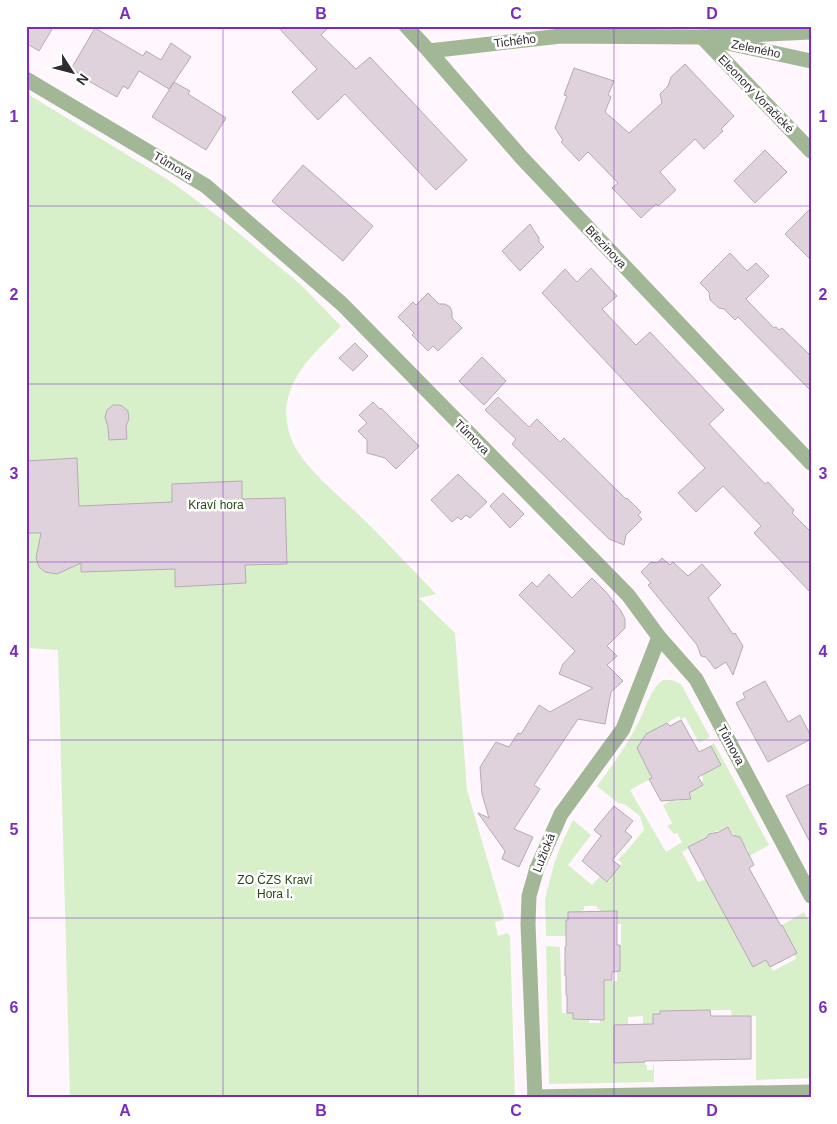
<svg xmlns="http://www.w3.org/2000/svg" width="837" height="1124" viewBox="0 0 837 1124" font-family="Arial,sans-serif">
<style>
.green{fill:#d8f0ca}
.building{fill:#dfd2dd;stroke:#b6aab4}
.lines{fill:none;stroke-linecap:round;stroke-linejoin:round}
.minor{stroke:#a1b795;stroke-width:15}
.tertiary{stroke:#a1b795;stroke-width:15}
.grid{fill:none;stroke:#7b2cbf;stroke-width:1;stroke-opacity:0.55}
.labels{text-anchor:middle;dominant-baseline:central;stroke-width:5;stroke-linejoin:round;paint-order:stroke}
.street-label{font-size:12px;fill:#2f2b2f;stroke:#fff}
.park-label{font-size:12px;fill:#284711;stroke:#fff}
.neatline{fill:none;stroke:#7b2cbf;stroke-width:2}
.grid-label{font-size:16px;text-anchor:middle;font-weight:bold;fill:#7b2cbf}
</style>
<rect width="100%" height="100%" fill="#fff7fd"/>
<g class="green">
<path d="M26 93 170 181 219 217 300 284 341 326C320 348 296 367 288 398 284 413 287 429 293 443 306 469 336 493 357 513 384 539 410 567 436 594L419 598 455 633 467 790 504 916 503 920 495 922 498 936 507 933 510 936 515 1098H70L58 650 26 648Z"/>
<path d="M663 680H672L681 684 710 737 699 743 685 717 681 720 679 716 649 733 651 737 640 744 638 747V750L652 778 630 790 666 852 682 842 677 833 674 834 667 826 672 823 663 805 674 799 676 802 680 800 685 799 690 795 689 792 703 785 702 783 703 777 699 770 687 759 711 746V745L714 743 769 845 746 858 744 854 749 851 746 847 742 849 741 847 743 843 740 837 735 836 734 834H733L728 827 719 832V830L709 834 706 838 702 839V841L682 852 698 882 706 879 732 928 766 960 773 971 796 959 794 954 797 952 782 925 804 912 811 924V1078L756 1080V1016H732L731 1010 660 1011V1014L653 1015V1024H643V1016L628 1017V1024L614 1062H645V1065H647V1070H653V1065H654V1082L549 1084 546 946 560 947 562 1013H573L585 1020H589V1023H600V1020L604 1019V980L617 981V971H620V945H621V924H617V911H600V909H597V906H584V910H581V912H568V920H566V936H546L545 899 554 864 561 845 573 820 591 835 568 865 592 885 600 876 606 882H609L611 879 610 878 622 863 618 860 623 854H624L644 830 640 816 624 804 618 803 597 786C611 767 625 748 636 727 644 714 650 688 663 680Z"/>
</g>
<g class="building">
<path d="M26 26H54L39 51 26 43Z"/>
<path d="M277 26H330L321 35 356 69 370 57 467 160 436 190 345 94 318 120 292 92 317 69Z"/>
<path d="M95 28 143 56 146 51 161 60 171 43 191 57 174 82 190 91 188 94 226 118 206 150 152 117 174 82 169 89 139 71 128 89 123 86 117 97 85 79V77L71 69Z"/>
<path d="M685 64 734 116 721 129 723 131 704 149 695 139 660 172 676 190 658 206 656 204 641 218 612 188 618 183 588 152 579 161 561 142 563 140 555 128 567 96 564 95 574 68 614 81 608 95 611 97 605 112 629 133 662 103 660 94 668 86 671 77Z"/>
<path d="M765 150 787 172 755 203 734 181Z"/>
<path d="M303 165 373 226 343 261 272 201Z"/>
<path d="M811 208V260L785 234Z"/>
<path d="M530 224 539 238V242L544 247 520 271 502 251Z"/>
<path d="M730 253 747 271 756 263 769 276 746 299 774 328 776 327 779 330 782 328 811 356V391L738 317 735 320 724 309 719 308 710 300 709 292 700 283Z"/>
<path d="M591 268 617 296 602 309 636 345 650 332 724 410 709 424 765 484 768 482 794 510 792 513 811 532V593L754 533 761 526 723 486 696 512 678 493 705 468 542 293 565 269 577 282Z"/>
<path d="M428 293 439 304H445L450 307 452 312V318L462 328 438 351 433 346 428 351 412 335 414 333 398 317 413 302 416 305Z"/>
<path d="M355 343 368 356 353 371 339 358Z"/>
<path d="M482 357 506 381 484 405 459 381Z"/>
<path d="M498 397 529 427 537 419 560 442 564 438 626 499 627 498 641 512 638 515 642 519 626 535 624 545 609 539 512 444 516 439 485 410Z"/>
<path d="M373 402 380 409 381 408 419 446 396 469 385 458 367 453V440L358 431 367 423 359 415Z"/>
<path d="M113 405H119L122 406 128 411 129 419 126 426 127 439 109 440 108 427 105 417 107 410Z"/>
<path d="M77 458 79 506 172 502V484L242 481V499L285 498 287 564 245 565 246 583 175 587V569L81 572V563L57 574 45 572 39 567 36 558 41 533H26V461Z"/>
<path d="M458 474 487 502 470 518 466 515 461 520 458 517 452 522 431 500Z"/>
<path d="M503 493 524 514 510 528 490 506Z"/>
<path d="M662 558 670 565 673 562 688 576 702 564 721 585 708 598 733 634 735 633 743 646 733 675 726 662 715 669 706 657 701 656 697 645 648 585 651 583 641 572 651 562 657 563Z"/>
<path d="M549 574 572 598 592 578 607 593 613 601 612 602 613 601 621 611 625 619V628L607 646 617 656 607 665 623 681 611 692 605 724 578 719 534 785 540 789 514 829 533 837 519 867 502 859 505 851 478 813 489 818 482 794 480 767 496 742 509 747 518 733 521 734 539 705 550 712 593 688 559 674 563 664 575 651 519 595 532 582 537 587Z"/>
<path d="M765 681 788 722 800 715 811 736V739L768 762 736 703 745 698 743 693Z"/>
<path d="M681 720 699 752 711 746 721 765 698 777 703 785 689 793 691 799 661 801 649 779 652 778 637 748 646 734 667 723 670 726Z"/>
<path d="M811 783V844L786 796Z"/>
<path d="M614 806 633 821 625 831 632 837 612 860 620 866 607 882 582 861 601 836 594 830Z"/>
<path d="M728 827 732 835 740 837 754 865 749 868 781 926 782 925 797 953 770 967 766 960 753 967 688 847 706 838 709 834 719 832Z"/>
<path d="M617 911V945H620V971L612 972V980H604V1020L573 1019V1013H567V995H566V976H565V947L566 946V920H568V912Z"/>
<path d="M710 1010 711 1016H751V1059L645 1061V1062L614 1063V1025L653 1024V1014H660V1011Z"/>
</g>
<g class="lines">
<g class="minor">
<path d="M702 37 811 151"/>
<path d="M723 42 811 61"/>
<path d="M429 51 561 36 702 37 811 32"/>
<path d="M26 79 206 186 342 304 628 595 659 637 696 679 811 896"/>
<path d="M534 1097 811 1092"/>
<path d="M535 1098 528 924 529 896 537 868 561 814 623 729 659 637"/>
</g>
<path class="tertiary" d="M406 26 429 51 521 157 811 463"/>
</g>
<path class="grid" d="M223 26V1098M418 26V1098M614 26V1098M26 206H811M26 384H811M26 562H811M26 740H811M26 918H811"/>
<g class="labels">
<g class="street-label">
<text transform="translate(515 41) rotate(-7)">Tichého</text>
<text transform="translate(756 49) rotate(12)">Zeleného</text>
<text transform="translate(756 94) rotate(46)">Eleonory Voračické</text>
<text transform="translate(173 166) rotate(31)">Tůmova</text>
<text transform="translate(606 247) rotate(47)">Březinova</text>
<text transform="translate(472 437) rotate(45)">Tůmova</text>
<text transform="translate(731 745) rotate(62)">Tůmova</text>
<text transform="translate(544 853) rotate(-68)">Lužická</text>
</g>
<g class="park-label">
<text x="216" y="505">Kraví hora</text>
<text x="275" y="880">ZO ČZS Kraví<tspan x="275" dy="14">Hora I.</tspan></text>
</g>
</g>
<rect width="837" height="1124" fill="none" stroke="#ffffff" stroke-width="55"/>
<g transform="translate(72 72) rotate(126)" stroke="#ffffff" stroke-width="4" paint-order="stroke">
<path d="M0-4L9 19L0 12L-9 19Z" fill="#2f2b2f"/>
<text y="-8" font-size="14" font-weight="bold" text-anchor="middle" fill="#2f2b2f">N</text>
</g>
<rect x="28" y="28" width="782" height="1068" class="neatline"/>
<g class="grid-label">
<text x="125" y="19">A</text>
<text x="321" y="19">B</text>
<text x="516" y="19">C</text>
<text x="712" y="19">D</text>
<text x="14" y="122">1</text>
<text x="823" y="122">1</text>
<text x="14" y="300">2</text>
<text x="823" y="300">2</text>
<text x="14" y="479">3</text>
<text x="823" y="479">3</text>
<text x="14" y="657">4</text>
<text x="823" y="657">4</text>
<text x="14" y="835">5</text>
<text x="823" y="835">5</text>
<text x="14" y="1013">6</text>
<text x="823" y="1013">6</text>
<text x="125" y="1116">A</text>
<text x="321" y="1116">B</text>
<text x="516" y="1116">C</text>
<text x="712" y="1116">D</text>
</g>
</svg>
